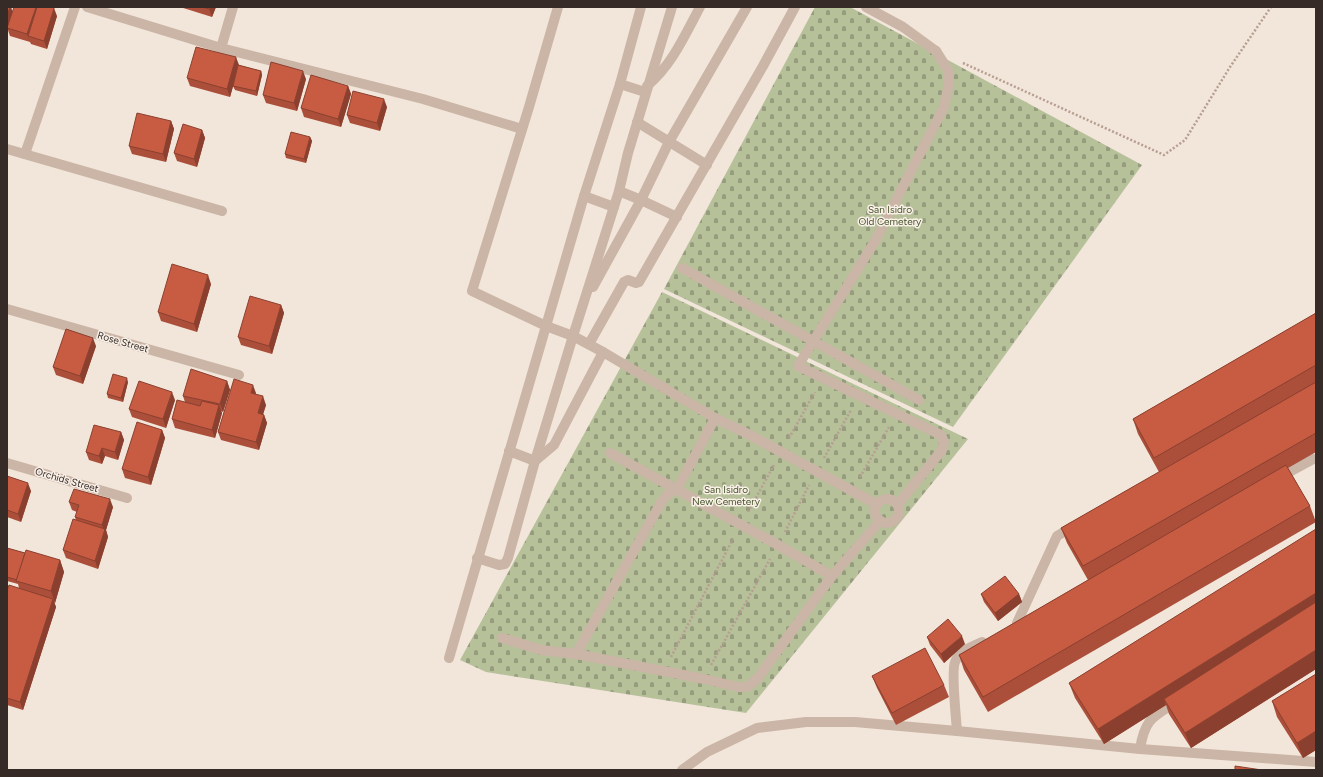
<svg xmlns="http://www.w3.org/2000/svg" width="1323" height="777" viewBox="0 0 1323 777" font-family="Figtree,sans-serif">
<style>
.cemetery{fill:url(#cemetery-stones)}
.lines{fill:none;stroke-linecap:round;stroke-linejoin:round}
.path{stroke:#b69e90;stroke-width:2.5;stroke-dasharray:2 2;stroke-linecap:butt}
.lane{stroke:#cab5a6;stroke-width:10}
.street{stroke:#cab5a6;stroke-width:10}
.wall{fill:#ab4f3a}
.shaded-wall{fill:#8b402f}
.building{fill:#c75c43;stroke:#8b402f}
.labels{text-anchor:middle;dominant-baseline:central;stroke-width:3;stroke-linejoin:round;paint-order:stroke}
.park-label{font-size:10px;fill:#47542b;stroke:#f9f0e7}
.street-label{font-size:10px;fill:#362b27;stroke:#f9f0e7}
</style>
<defs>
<pattern id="cemetery-stones" width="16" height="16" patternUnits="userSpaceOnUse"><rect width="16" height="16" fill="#b6c19a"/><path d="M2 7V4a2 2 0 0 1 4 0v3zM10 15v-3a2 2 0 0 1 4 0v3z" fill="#959d7e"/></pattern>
</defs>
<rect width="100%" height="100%" fill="#f2e5da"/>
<g class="cemetery">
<path d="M815 7H850L1142 165 953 427 664 289Z"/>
<path d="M662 292 968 439 746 713 486 672 460 660Z"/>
</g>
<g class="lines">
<g class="path">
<path d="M963 63 1164 155 1185 140 1230 67 1271 7"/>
<path d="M789 438 815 392"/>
<path d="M824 458 851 410"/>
<path d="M860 477 889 427"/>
<path d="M748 512 774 465"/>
<path d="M785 532 809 485"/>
<path d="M671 657 733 539"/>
<path d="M711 665 770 559"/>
</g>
<g class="lane">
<path d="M682 268 919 400"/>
<path d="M603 352 715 418 750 435 876 504"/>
<path d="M610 453 778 545 832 576"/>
<path d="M1278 478 1313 459"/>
<circle cx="887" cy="511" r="12"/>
<path d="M898 504 942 450 944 442 941 435 798 366 875 241 944 107 949 83 948 70 936 51"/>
<path d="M1017 623 1057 536 1074 526"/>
<path d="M502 638 541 650 576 654 704 679 738 687H747L757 679 832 576 880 521"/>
<path d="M576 654 662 501 668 494 677 489 715 418"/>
<path d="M957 731C956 717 951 671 955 662 959 651 973 646 982 642"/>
<path d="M1140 749C1145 718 1153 717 1178 701"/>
</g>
<g class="street">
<path d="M87 7 221 48 423 99 522 129"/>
<path d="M866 7 903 27 936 51"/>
<path d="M221 48 233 7"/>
<path d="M620 84 645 92"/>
<path d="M647 86C672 65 685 35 700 7"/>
<path d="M637 122 707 165"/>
<path d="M7 149 222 211"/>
<path d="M25 154 75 7"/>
<path d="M619 191 641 200 677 217"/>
<path d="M584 196 614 207"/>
<path d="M593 287 641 200 669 142 747 7"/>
<path d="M7 309 239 375"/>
<path d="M589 344 624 282 628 280 636 283 639 282 763 66 795 7"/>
<path d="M509 451 535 461 554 445 603 352 573 336 546 326 472 291 529 107 558 7"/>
<path d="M7 463 127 498"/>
<path d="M477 558 499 565 505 564 508 558 535 461 573 336 619 191 628 153 672 7"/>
<path d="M449 658 584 196 620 84 641 7"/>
<path d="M682 770 707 752 757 728 806 722H855L957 731 1140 749 1316 762"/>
</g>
</g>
<g class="wall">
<path d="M7 7H11L12 12 57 16 47 49 31 44 30 42 10 36 8 30 7 33Z"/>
<path d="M180 7H216L212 17Z"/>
<path d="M239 65 261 71 262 75 257 96 235 90 233 86 235 79 230 97 190 86 187 78Z"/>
<path d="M306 79 297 111 266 103 263 95Z"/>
<path d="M348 86 351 94 341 127 304 117 301 108Z"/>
<path d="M387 107 380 131 350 123 347 115Z"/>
<path d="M171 121 174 129 166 162 132 154 129 146Z"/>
<path d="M202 130 205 138 197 167 177 161 174 153Z"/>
<path d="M310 137 312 141 306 163 286 158 285 154Z"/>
<path d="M211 284 197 332 161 321 158 312Z"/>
<path d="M281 305 284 313 272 354 241 345 238 337Z"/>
<path d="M1316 313V452L1288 468 1310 506 1316 522 988 712 964 670 959 655 1088 580 1067 543 1061 528 1159 472 1138 434 1133 419Z"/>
<path d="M96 346 83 384 56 375 53 367Z"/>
<path d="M227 381 230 390 223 412 221 411 222 413 215 438 175 428 172 419 185 402 183 396Z"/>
<path d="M128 382 123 402 108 398 107 394Z"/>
<path d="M256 393V395L266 405 263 414 264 415 267 423 259 450 221 440 218 432Z"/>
<path d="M175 400 166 428 132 417 129 409Z"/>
<path d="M162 430 165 438 151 485 125 478 122 469Z"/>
<path d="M121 432 124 440 118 460 105 456 102 464 89 460 86 452Z"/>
<path d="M7 476 31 491 21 522 7 517Z"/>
<path d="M69 502 113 507 106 530 108 537 98 569 66 558 63 550 76 520 75 517 77 512 72 510Z"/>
<path d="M1316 529V669L1191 748 1169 714 1166 705 1104 744 1075 698 1069 683Z"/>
<path d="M7 548 25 553 60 560 64 572 55 603 54 602 56 607 23 710 7 705V590L19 588 18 584 7 581Z"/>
<path d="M981 594H1019L1022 602 998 621 984 602Z"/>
<path d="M927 637 965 644 944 663 930 645Z"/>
<path d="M1316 674V750L1303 758 1277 717 1272 701Z"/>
<path d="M872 676 944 685 949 697 896 725 877 688Z"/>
</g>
<g class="shaded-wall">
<path d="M10 7H11L13 14 7 28 8 30 7 33V15Z"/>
<path d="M36 7H39L28 36 30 42 27 34Z"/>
<path d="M210 7H216L212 17 209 9Z"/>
<path d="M54 8 57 16 47 49 44 41Z"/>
<path d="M236 57 239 65 230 97 227 89Z"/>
<path d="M261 71 262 75 257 96 256 91Z"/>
<path d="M303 71 306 79 297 111 294 103Z"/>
<path d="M348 86 351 94 341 127 338 119Z"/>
<path d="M384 99 387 107 380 131 377 123Z"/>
<path d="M171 121 174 129 166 162 163 154Z"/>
<path d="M202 130 205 138 197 167 194 159Z"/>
<path d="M310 137 312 141 306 163 304 159Z"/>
<path d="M208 275 211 284 197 332 194 324Z"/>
<path d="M281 305 284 313 272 354 269 346Z"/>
<path d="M93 338 96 346 83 384 80 376Z"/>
<path d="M127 378 128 382 123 402 121 398Z"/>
<path d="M227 381 230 390 223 412 220 404Z"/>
<path d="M253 385 256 393 254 402 251 393Z"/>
<path d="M172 392 175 400 166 428 163 419Z"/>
<path d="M263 396 266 405 261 421 258 413Z"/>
<path d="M219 405 222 413 215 438 212 430Z"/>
<path d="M264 415 267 423 259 450 256 442Z"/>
<path d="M162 430 165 438 151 485 148 477Z"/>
<path d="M121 432 124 440 118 460 115 452Z"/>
<path d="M102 448 105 456 102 464 99 456Z"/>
<path d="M28 483 31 491 21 522 18 514Z"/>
<path d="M110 499 113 507 106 530 108 537 98 569 95 561 104 532 102 525Z"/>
<path d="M60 560 64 572 55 603 51 591Z"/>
<path d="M1316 593V612L1164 699 1166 705 1104 744 1098 729Z"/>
<path d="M1019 594 1022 602 998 621 995 613Z"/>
<path d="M53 599 56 607 23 710 20 702Z"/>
<path d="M962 636 965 644 944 663 941 654Z"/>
<path d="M1316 650V669L1191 748 1185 733Z"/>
<path d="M1316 731V750L1303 758 1297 743Z"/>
</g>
<g class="building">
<path d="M7 7H10L7 15Z"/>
<path d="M14 7H36L27 34 7 28Z"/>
<path d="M37 7H51L54 8 44 41 28 36Z"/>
<path d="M202 7H210L209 9Z"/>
<path d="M196 47 236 57 227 89 187 78Z"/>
<path d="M271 62 303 71 294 103 263 95Z"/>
<path d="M238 65 261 71 256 91 233 86Z"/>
<path d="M311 75 348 86 338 119 301 108Z"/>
<path d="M353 91 384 99 377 123 347 115Z"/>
<path d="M137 113 171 121 163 154 129 146Z"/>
<path d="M183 124 202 130 194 159 174 153Z"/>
<path d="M291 132 310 137 304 159 285 154Z"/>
<path d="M172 264 208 275 194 324 158 312Z"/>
<path d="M250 296 281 305 269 346 238 337Z"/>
<path d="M1316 313V365L1154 458 1133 419Z"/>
<path d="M66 329 93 338 80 376 53 367Z"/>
<path d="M191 369 227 381 220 404 183 396Z"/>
<path d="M113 374 127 378 121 398 107 394Z"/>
<path d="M234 379 253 385 251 393 263 396 258 413 264 415 256 442 218 432Z"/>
<path d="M139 381 172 392 163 419 129 409Z"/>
<path d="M1316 382V433L1083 566 1061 528Z"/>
<path d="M177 400 200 406 202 401 219 405 212 430 172 419Z"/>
<path d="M137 422 162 430 148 477 122 469Z"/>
<path d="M94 425 121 432 115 452 102 448 99 456 86 452Z"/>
<path d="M1286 465 1310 506 983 697 959 655Z"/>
<path d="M7 476 28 483 18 514 7 510Z"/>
<path d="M74 489 110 499 102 525 75 517 79 505 69 502Z"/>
<path d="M73 519 105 529 95 561 63 550Z"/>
<path d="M1316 529V593L1098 729 1069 683Z"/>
<path d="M7 548 25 553 17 580 7 577Z"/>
<path d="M26 550 60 560 51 591 16 581Z"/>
<path d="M1005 576 1019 594 995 613 981 594Z"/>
<path d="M9 585 53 599 20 702 7 698V590Z"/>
<path d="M1316 602V650L1185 733 1164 699Z"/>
<path d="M948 619 962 636 941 654 927 637Z"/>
<path d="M925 648 944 685 892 713 872 676Z"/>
<path d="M1316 674V731L1297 743 1272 701Z"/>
<path d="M1235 766 1262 770H1235Z"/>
</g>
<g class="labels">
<g class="park-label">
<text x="890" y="209">San Isidro<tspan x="890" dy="12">Old Cemetery</tspan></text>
<text x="726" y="489">San Isidro<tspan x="726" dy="12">New Cemetery</tspan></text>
</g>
<g class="street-label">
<text transform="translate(123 342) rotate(16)">Rose Street</text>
<text transform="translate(67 480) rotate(16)">Orchids Street</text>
</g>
</g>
<rect width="1323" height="777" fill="none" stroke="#362b27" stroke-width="16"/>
</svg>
